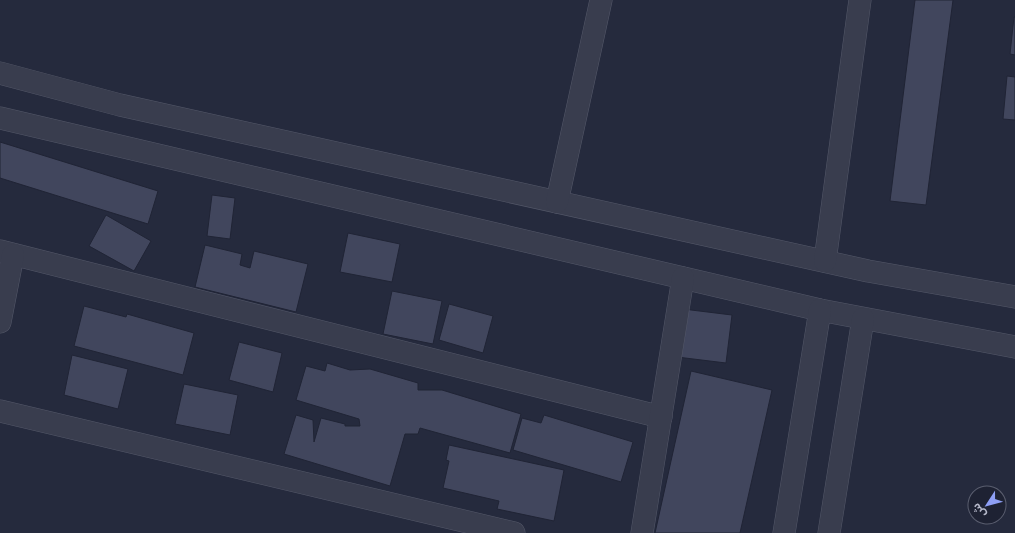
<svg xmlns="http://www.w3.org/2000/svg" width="1015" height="533" viewBox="0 0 1015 533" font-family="'Nunito Sans','Noto Sans Arabic',sans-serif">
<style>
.building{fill:#41465d;stroke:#202435}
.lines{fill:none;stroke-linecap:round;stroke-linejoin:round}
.minor-casing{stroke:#545869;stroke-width:23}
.minor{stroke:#393d4e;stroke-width:22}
</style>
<rect width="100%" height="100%" fill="#252a3d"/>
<g class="building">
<path d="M915 0H953L926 205 890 201Z"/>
<path d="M1014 17H1015V55L1010 54Z"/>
<path d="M1007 76 1015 77V120L1003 119Z"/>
<path d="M0 142 158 191 148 224 0 178Z"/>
<path d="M212 195 235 198 230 239 207 236Z"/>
<path d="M106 215 151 241 134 271 89 246Z"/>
<path d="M348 233 400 244 392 282 340 272Z"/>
<path d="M205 245 242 254 240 265 250 268 254 251 308 264 296 312 195 287Z"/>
<path d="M392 291 442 301 433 344 383 334Z"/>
<path d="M449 304 493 316 483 353 439 340Z"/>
<path d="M84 306 126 317 127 314 194 333 183 375 74 346Z"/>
<path d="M683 309 732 315 726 363 677 357Z"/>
<path d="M239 342 282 353 273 392 229 380Z"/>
<path d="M72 355 128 369 118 409 64 395Z"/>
<path d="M327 363 350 370 370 369 418 383V390H442L521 414 510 453 420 428 418 434H405L390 486 284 454 296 415 313 420 314 442 321 418 345 424V426H360L359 419 296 400 306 366 325 371Z"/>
<path d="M691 371 772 390 740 533H655Z"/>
<path d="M184 384 238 395 230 435 175 424Z"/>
<path d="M544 415 633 442 621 482 513 450 522 418 541 423Z"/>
<path d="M449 445 564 470 554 521 497 509 499 501 443 488 449 461 446 460Z"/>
</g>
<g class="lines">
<defs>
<g id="minor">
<path d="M0 73 120 105 868 271 1015 297"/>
<path d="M0 118 820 310 1015 347"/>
<path d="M557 202 601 0"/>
<path d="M0 251 661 417"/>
<path d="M825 261 860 0"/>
<path d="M0 322 13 255"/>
<path d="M0 411 514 533"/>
<path d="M642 533 683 278"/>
<path d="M784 533 820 310"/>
<path d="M829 533 863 319"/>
</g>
</defs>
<use href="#minor" class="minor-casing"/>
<use href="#minor" class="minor"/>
</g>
<g transform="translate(987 505) rotate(234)"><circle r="19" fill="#1e2233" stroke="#5a5e6f"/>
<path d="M0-3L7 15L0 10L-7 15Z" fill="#8e9ff5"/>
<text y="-6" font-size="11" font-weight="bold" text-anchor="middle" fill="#b5b8c9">ش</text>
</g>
</svg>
